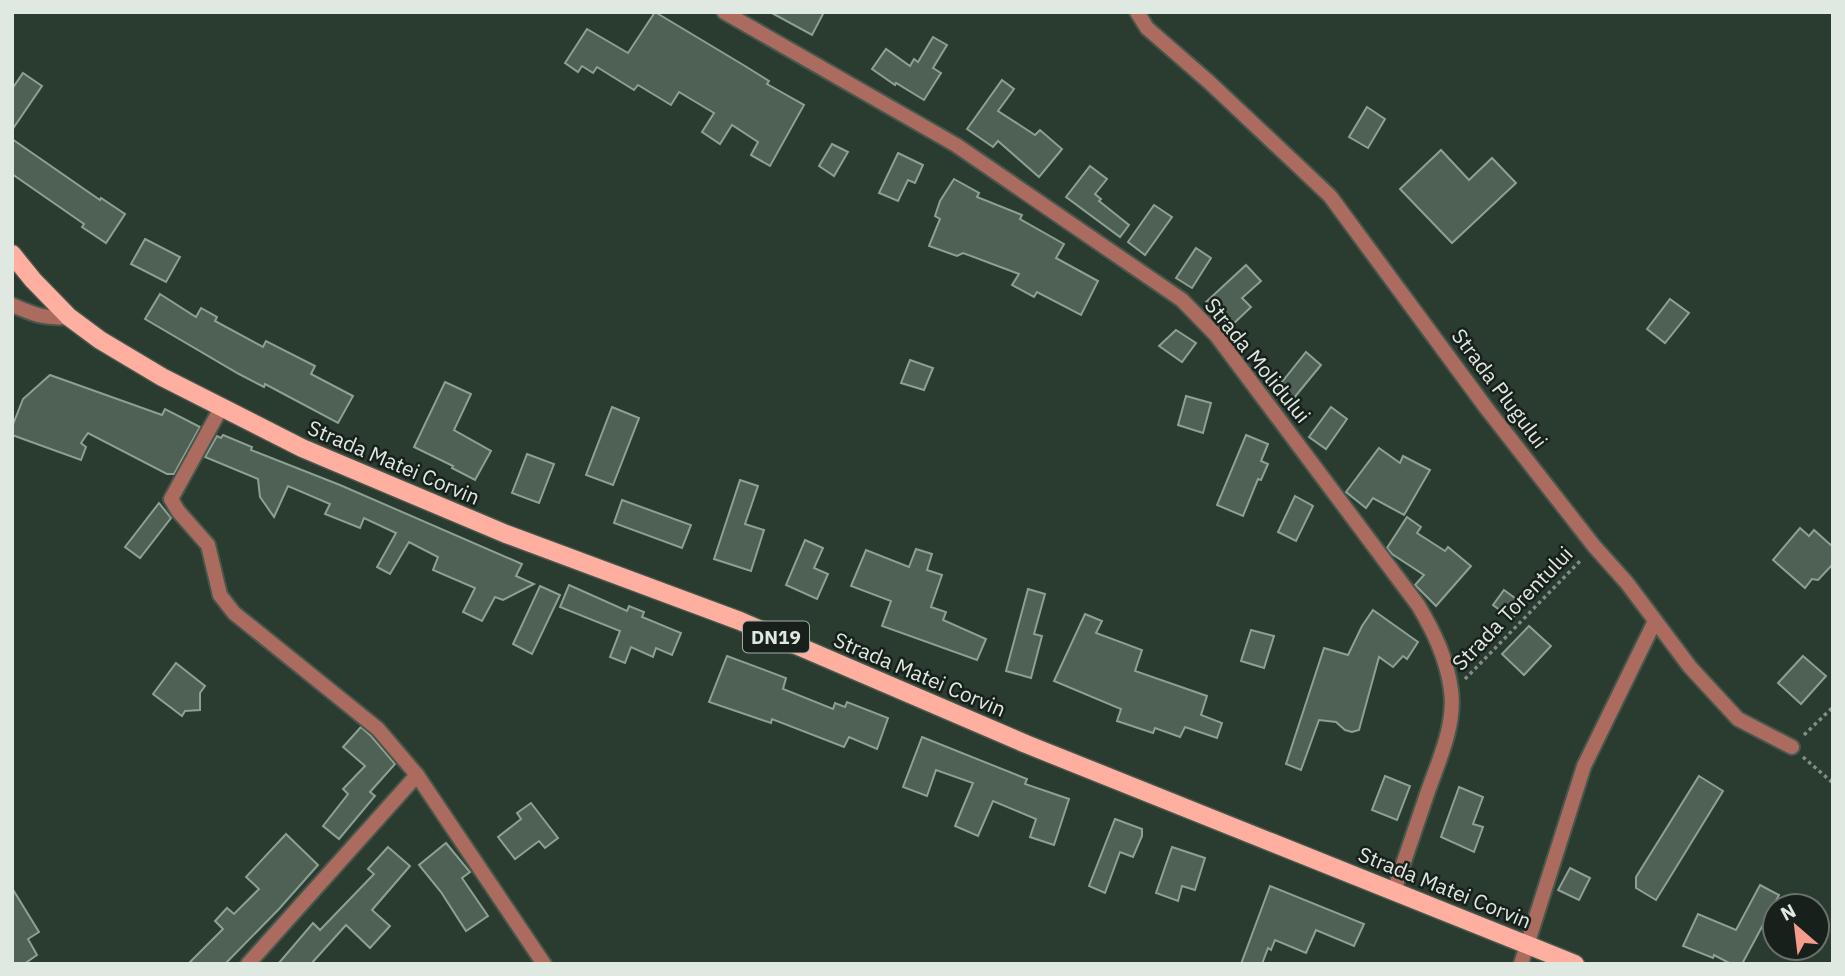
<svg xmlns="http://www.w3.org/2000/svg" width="1845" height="976" viewBox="0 0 1845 976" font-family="'IBM Plex Sans',sans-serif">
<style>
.building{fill:#4f6155;stroke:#8ca093;stroke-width:2}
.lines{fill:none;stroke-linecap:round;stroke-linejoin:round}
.street-casing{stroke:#47574c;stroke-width:18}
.primary-casing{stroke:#47574c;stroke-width:21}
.path{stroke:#808e85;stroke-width:3.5;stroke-dasharray:3.5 3.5;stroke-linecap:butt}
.street{stroke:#ab6b5f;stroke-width:14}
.primary{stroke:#feafa0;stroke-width:18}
.labels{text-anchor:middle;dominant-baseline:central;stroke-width:5;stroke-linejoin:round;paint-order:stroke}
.shield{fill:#18201b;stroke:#a3ada6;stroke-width:2}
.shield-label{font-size:19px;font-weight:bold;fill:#dfe9e2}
.street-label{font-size:21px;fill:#dfe9e2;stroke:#18201b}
</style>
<rect width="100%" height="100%" fill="#2a3b30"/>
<g class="building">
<path d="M655 12 745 66 769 81 767 84 804 105 770 166 751 155 758 142 732 125 720 144 702 132 714 113 679 92 671 105 638 85 634 90 597 67 593 73 582 66 578 72 565 63 587 29 628 53Z"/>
<path d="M770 12H824L812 35Z"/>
<path d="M933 37 947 45 933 68 941 73 924 100 896 83 895 85 872 69 886 49 910 66 914 59 918 62Z"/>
<path d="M23 73 42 86 12 130V89Z"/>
<path d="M1002 80 1014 89 998 111 1035 135 1040 130 1062 149 1039 177 998 141 993 147 967 129Z"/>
<path d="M1367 107 1385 119 1368 148 1349 137Z"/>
<path d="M12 139 100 200 101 198 125 214 106 243 82 227 84 224 12 174Z"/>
<path d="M832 144 848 152 834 176 819 166Z"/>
<path d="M1441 150 1469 180 1492 158 1516 183 1452 243 1400 189Z"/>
<path d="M898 153 923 165 915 183 908 180 898 201 879 193Z"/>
<path d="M1090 166 1107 179 1095 194 1101 199 1099 201 1129 225 1120 237 1066 197Z"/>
<path d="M954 179 979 193 977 197 1022 215 1020 219 1064 244 1056 258 1098 281 1081 315 1037 292 1034 297 1012 285 1019 274 963 253 957 256 929 246 940 219 935 216 940 201Z"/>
<path d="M1154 205 1172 217 1145 255 1128 242Z"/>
<path d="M145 239 180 257 166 282 131 264Z"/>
<path d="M1196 248 1211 258 1192 288 1176 278Z"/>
<path d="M1246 265 1261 281 1242 298 1251 307 1230 327 1206 302Z"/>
<path d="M160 294 196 317 201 308 217 317 215 321 263 347 266 341 315 366 311 374 353 396 338 423 265 384 264 387 239 374 145 319Z"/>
<path d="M1670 299 1689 313 1665 343 1647 329Z"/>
<path d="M1176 330 1196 343 1182 362 1159 346Z"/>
<path d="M1306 352 1321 365 1289 404 1274 392Z"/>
<path d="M910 360 933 368 924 390 901 383Z"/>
<path d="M50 375 162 415 165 409 200 427 174 474H167L88 433 81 443 86 447 81 460 12 435V427L23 399Z"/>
<path d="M445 382 471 394 454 430 491 451 475 480 452 468 453 466 414 447Z"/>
<path d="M1186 396 1211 403 1203 433 1178 425Z"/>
<path d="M612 407 639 418 613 485 586 475Z"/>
<path d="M1331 407 1347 419 1326 449 1309 437Z"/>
<path d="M223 435 252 447 251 450 340 485 522 564 516 576 534 584 503 600 495 597 482 621 463 612 475 588 433 570 438 557 409 542 390 574 377 567 396 533 364 518 360 528 325 514 330 504 288 486 274 517 260 497 258 479 205 457 217 436 221 438Z"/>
<path d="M1246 435 1268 444 1261 461 1268 464 1261 480 1258 479 1243 516 1217 505Z"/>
<path d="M1379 448 1400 463 1403 456 1430 470 1404 515 1373 498 1366 508 1346 492Z"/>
<path d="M527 454 554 464 539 503 512 493Z"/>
<path d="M740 480 758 486 745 524 764 530 751 571 714 559Z"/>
<path d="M1295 496 1313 506 1296 541 1278 532Z"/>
<path d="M622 500 691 525 682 548 614 523Z"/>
<path d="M159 503 171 518 140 558 125 547Z"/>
<path d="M1407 517 1421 527 1417 533 1445 551 1448 547 1471 566 1436 606 1415 585 1424 575 1392 554 1387 548Z"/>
<path d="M1800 528 1809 536 1814 530 1833 547V564L1818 580 1812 579 1805 588 1773 560Z"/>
<path d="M805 540 823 548 814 568 828 574 817 599 786 585Z"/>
<path d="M916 549 932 554 927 570 942 575 931 607 946 612 943 620 986 639 977 660 882 626 891 601 851 586 866 550 909 567Z"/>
<path d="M569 585 627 611 629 606 644 612 642 617 681 633 672 655 656 648 653 657 631 647 625 663 610 657 620 631 560 607Z"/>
<path d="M540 586 560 595 532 654 513 644Z"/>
<path d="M1028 589 1045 594 1034 634 1042 636 1031 678 1006 671Z"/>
<path d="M1504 590 1523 604 1512 619 1493 605Z"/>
<path d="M1373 610 1418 642 1407 659 1403 656 1393 667 1379 657 1359 730 1352 732 1345 730 1336 722 1319 720 1301 770 1286 764 1324 648 1348 655 1362 626Z"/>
<path d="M1085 614 1102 621 1096 633 1142 650 1135 671 1207 696 1201 715 1222 723 1217 738 1185 727 1180 737 1155 728 1153 733 1117 721 1121 709 1054 681Z"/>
<path d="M1529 626 1551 646 1524 675 1502 654Z"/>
<path d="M1251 630 1274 636 1264 668 1241 661Z"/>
<path d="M727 656 786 678 783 689 833 709 835 703 845 707 847 702 888 718 877 749 849 737 844 747 772 719 771 723 709 702Z"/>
<path d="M1803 656 1826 676 1801 704 1778 683Z"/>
<path d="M176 663 205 686 200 693V710L185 711 182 716 153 694Z"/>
<path d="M361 727 371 736 395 764 370 792 375 796 339 839 323 826 348 794 343 789 365 766 343 747Z"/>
<path d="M922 737 1027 779 1025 784 1069 799 1054 845 1030 837 1036 819 993 801 978 836 955 826 973 783 936 770 927 796 903 787Z"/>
<path d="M1385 776 1410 786 1397 820 1372 810Z"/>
<path d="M1699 776 1723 791 1656 900 1636 888V877Z"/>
<path d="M1459 787 1483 797 1473 824 1483 827 1474 852 1441 837Z"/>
<path d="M531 803 558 838 545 848 539 841 515 859 498 837 521 819 517 813Z"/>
<path d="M1115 819 1142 829V836L1133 857 1120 852 1105 893 1089 886Z"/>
<path d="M286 834 318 865 279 909 225 964H188L223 929 215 921 227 908 234 914 259 889 246 877Z"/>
<path d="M446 843 470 872 462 878 488 916 466 931 441 892 419 865Z"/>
<path d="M388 847 410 866 372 910 390 926 370 948 346 925 311 964H278L313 923 320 930 374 874 368 869Z"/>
<path d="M1172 847 1205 858 1195 890 1182 886 1178 901 1156 893Z"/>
<path d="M1570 868 1590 878 1579 900 1558 890Z"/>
<path d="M1760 885 1779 895 1742 964H1731L1714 955 1713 958 1683 946 1698 914 1736 930Z"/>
<path d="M1270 886 1364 924 1354 946 1316 930 1306 953 1275 940 1271 950 1268 948 1262 964H1241Z"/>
<path d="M12 888 39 932 28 939 37 955 24 964H12Z"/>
</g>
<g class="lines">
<defs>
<g id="street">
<path d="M724 12 956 145 1182 300 1216 335 1418 605C1434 632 1447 659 1451 690 1456 725 1438 762 1427 794 1416 827 1405 859 1394 891"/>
<path d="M1137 12 1147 28 1209 82 1330 196 1487 409 1594 546 1627 583 1690 667 1738 719 1792 747"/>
<path d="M12 305C35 315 44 319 69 317"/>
<path d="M221 408 171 499 178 511 208 545 220 595 234 613 378 729 417 775 544 964"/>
<path d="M248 964 417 775"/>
<path d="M1521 964 1584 766 1655 621"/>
</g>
<path id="primary" d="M12 254 33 280 69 317 100 340 162 377 302 448 506 534 740 621 1026 744 1575 964"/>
</defs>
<use href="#street" class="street-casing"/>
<use href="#primary" class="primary-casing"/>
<g class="path">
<path d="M1465 679 1582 559"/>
<path d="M1804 735 1833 707"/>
<path d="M1803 757 1833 783"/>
</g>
<use href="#street" class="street"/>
<use href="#primary" class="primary"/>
</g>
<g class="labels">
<rect class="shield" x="743" y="621.5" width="66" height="31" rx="5"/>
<g class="shield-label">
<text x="776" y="637">DN19</text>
</g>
<g class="street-label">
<text transform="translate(1258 360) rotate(51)">Strada Molidului</text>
<text transform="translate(1500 388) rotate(53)">Strada Plugului</text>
<text transform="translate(394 462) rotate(23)">Strada Matei Corvin</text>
<text transform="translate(1512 608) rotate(-46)">Strada Torentului</text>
<text transform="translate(920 674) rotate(23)">Strada Matei Corvin</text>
<text transform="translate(1445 887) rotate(22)">Strada Matei Corvin</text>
</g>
</g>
<rect width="1845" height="976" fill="none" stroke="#dfe9e2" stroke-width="28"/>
<g transform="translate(1796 927) rotate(332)"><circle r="33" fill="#18201b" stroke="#68706b" stroke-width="2"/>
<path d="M0-5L12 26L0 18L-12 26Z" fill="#f49d8d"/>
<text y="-10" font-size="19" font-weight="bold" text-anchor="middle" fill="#dfe9e2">N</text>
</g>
</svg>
